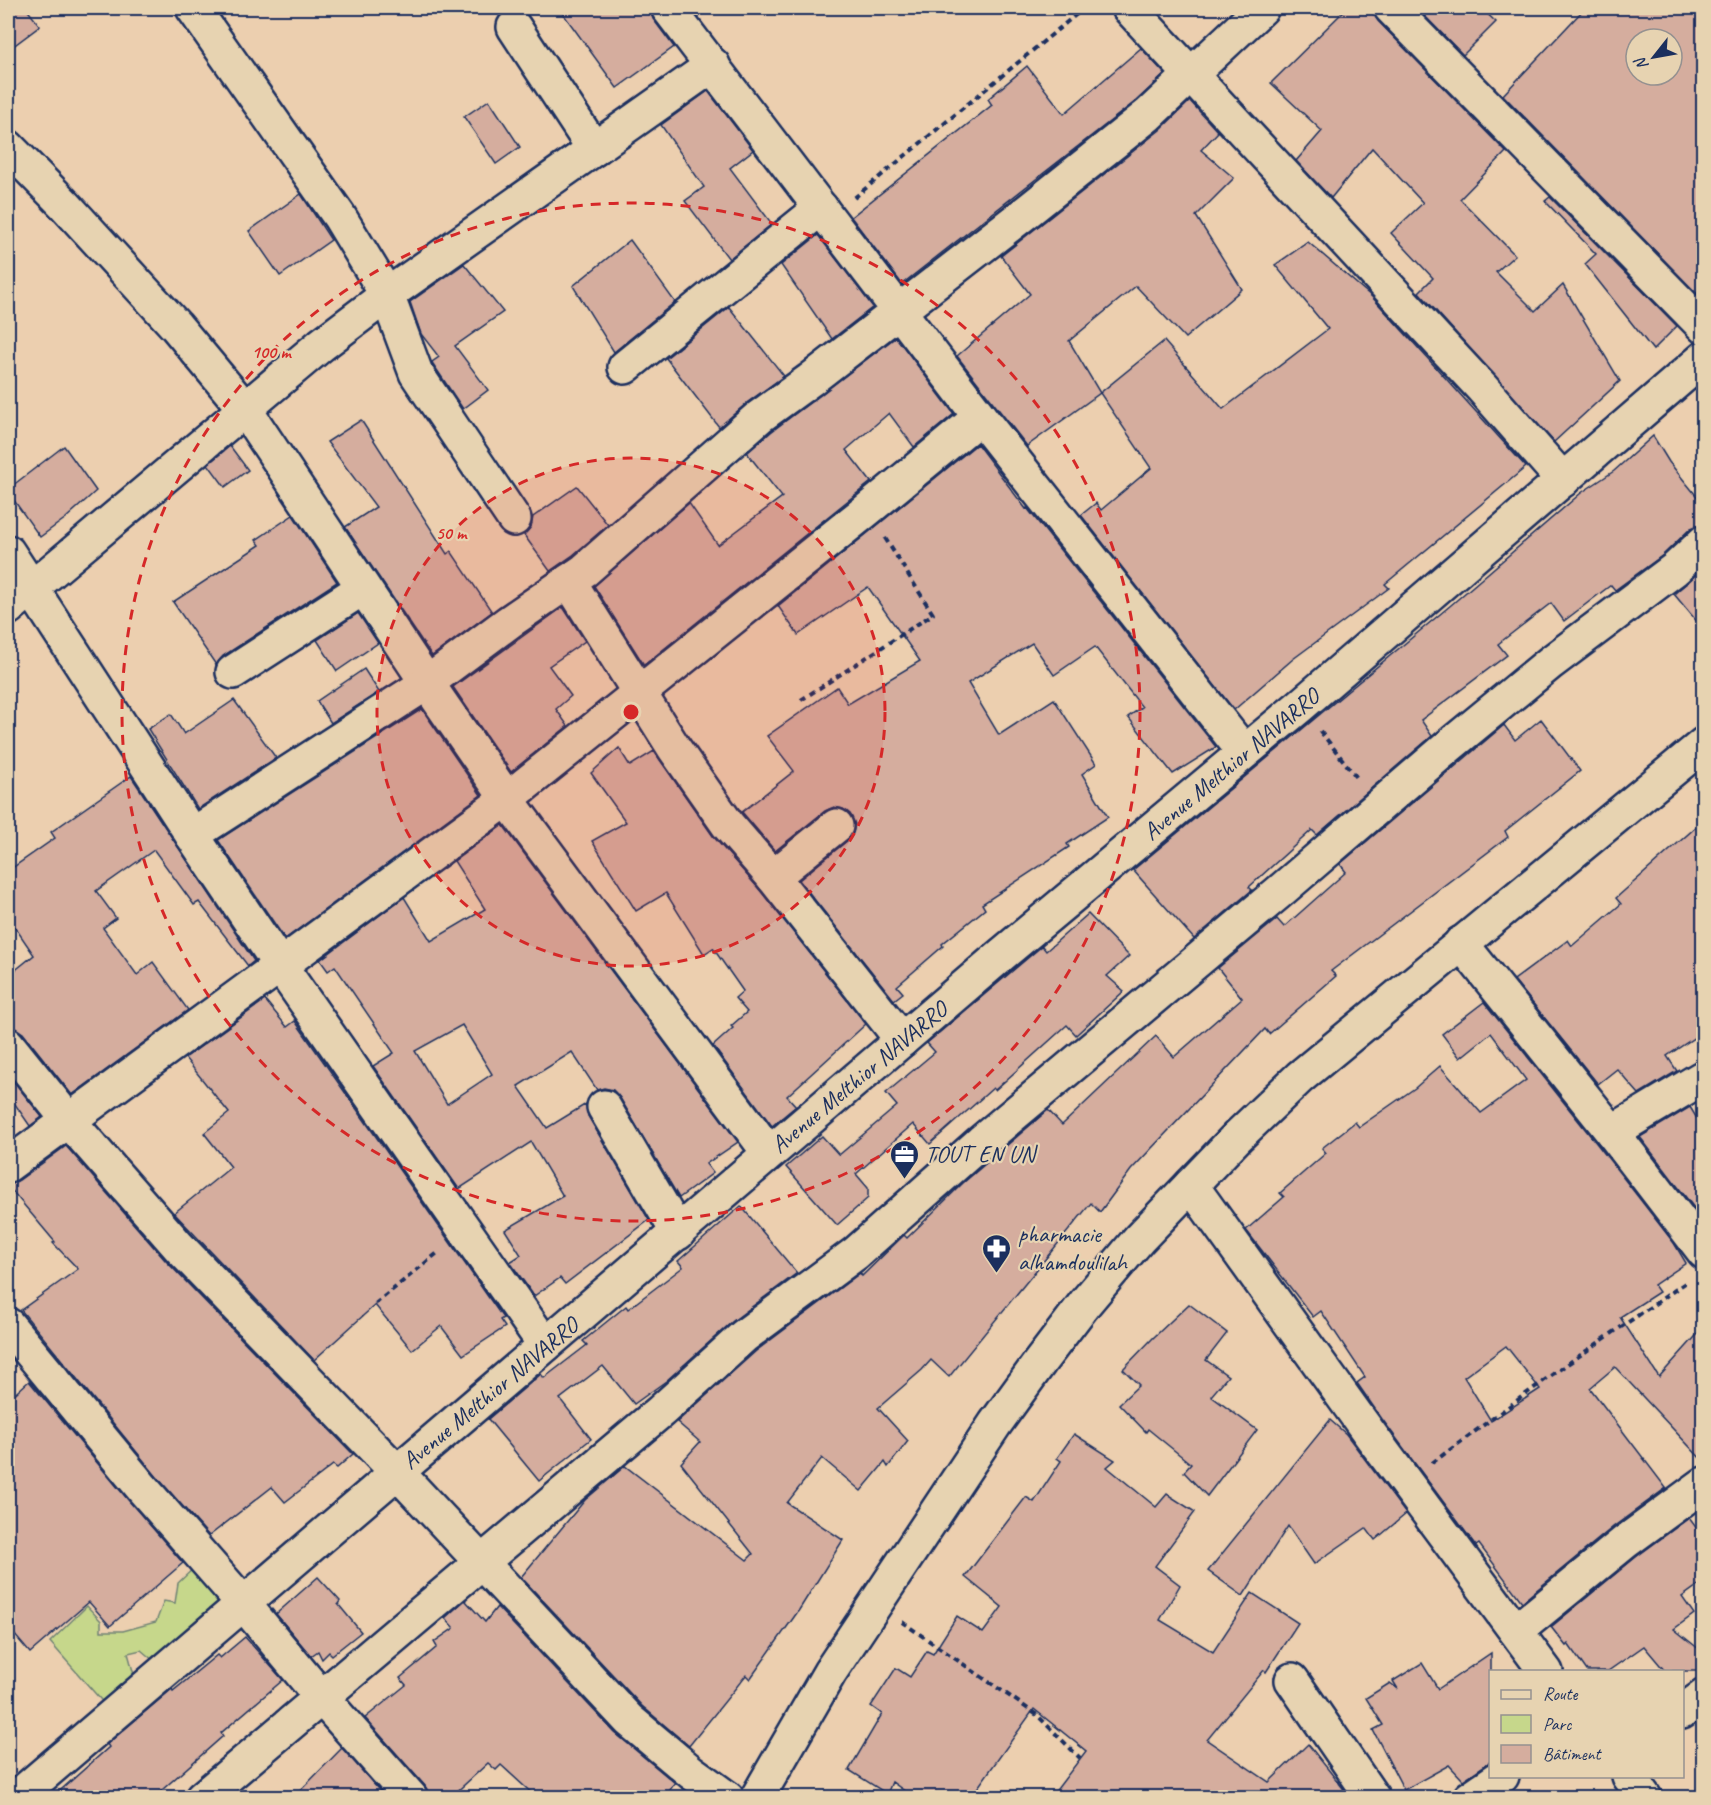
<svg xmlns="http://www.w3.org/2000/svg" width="1711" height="1805" viewBox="0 0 1711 1805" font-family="Caveat,sans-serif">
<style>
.green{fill:#c6d78b;stroke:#708374;stroke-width:1.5}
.building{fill:#d5ad9e;stroke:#1b2f5e;stroke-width:1.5;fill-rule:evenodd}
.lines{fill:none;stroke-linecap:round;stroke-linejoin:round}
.minor-casing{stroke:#1b2f5e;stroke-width:38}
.highway-casing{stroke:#1b2f5e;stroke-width:38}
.path{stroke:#1b2f5e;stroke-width:4;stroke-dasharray:6 4.5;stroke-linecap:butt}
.minor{stroke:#e7d3b1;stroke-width:33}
.highway{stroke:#e7d3b1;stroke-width:33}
.ring{fill:none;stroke:#d62828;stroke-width:3;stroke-dasharray:10 8}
.labels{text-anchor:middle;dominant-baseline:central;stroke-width:4.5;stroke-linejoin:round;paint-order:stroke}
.street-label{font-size:24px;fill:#1b2f5e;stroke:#e7d3b1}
.poi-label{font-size:24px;fill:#1b2f5e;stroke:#e7d3b1;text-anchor:start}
.centre{fill:#d62828;stroke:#e7d3b1;stroke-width:3}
.ring-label{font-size:18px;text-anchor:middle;font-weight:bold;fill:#d62828;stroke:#e7d3b1;stroke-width:4.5;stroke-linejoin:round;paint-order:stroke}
</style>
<rect width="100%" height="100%" fill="#eccfaf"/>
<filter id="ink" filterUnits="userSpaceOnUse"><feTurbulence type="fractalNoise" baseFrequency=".0167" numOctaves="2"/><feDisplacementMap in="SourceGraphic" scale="12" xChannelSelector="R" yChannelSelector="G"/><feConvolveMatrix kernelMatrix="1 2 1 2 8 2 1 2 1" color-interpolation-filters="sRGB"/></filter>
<g filter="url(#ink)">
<path class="green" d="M198 1564 226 1596 161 1667 141 1650 128 1653 137 1686 108 1708 50 1642 87 1606 101 1621V1631H123L156 1622 164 1601 175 1603 178 1583Z"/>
<g class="building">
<path d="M8 8H26L40 26 8 50Z"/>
<path d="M559 8H650L653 19 674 47 617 88Z"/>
<path d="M1347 8H1373V13L1378 21 1506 152 1460 199 1515 255 1496 272 1535 311 1563 285 1620 381 1554 442 1419 292 1433 278 1391 233 1423 203 1372 148 1331 198 1296 161 1322 131 1271 83Z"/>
<path d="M1417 8H1481L1496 22 1463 55Z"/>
<path d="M1585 8H1696L1704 16 1703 300 1503 95ZM1636 39H1672V75H1636Z"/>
<path d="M1141 48 1165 74 1136 101 902 284 851 217 992 105 988 99 1027 66 1064 114Z"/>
<path d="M708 91 753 150 730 168 772 224 729 259 685 201 704 187 661 125Z"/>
<path d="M489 100 520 147 496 164 464 117Z"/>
<path d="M1190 101 1218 132 1201 150 1234 178 1196 216 1242 289 1185 338 1136 286 1069 341 1100 393 1027 446 957 356 1030 294 1001 256 1160 130Z"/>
<path d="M301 194 331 240 280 276 249 231Z"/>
<path d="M1550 197 1677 326 1653 350 1585 264 1596 254 1545 201Z"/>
<path d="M818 235 873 307 832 339 781 265Z"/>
<path d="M630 240 675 302 614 352 573 286Z"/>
<path d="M1308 242 1372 297 1526 467 1385 584 1389 588 1293 659 1234 710 1081 515 1096 503 1101 510 1151 468 1100 393 1164 341 1223 409 1328 329 1275 265Z"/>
<path d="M464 264 503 312 455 346 488 390 463 409 433 364 432 362 439 357 421 334 410 302Z"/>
<path d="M729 307 784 376 748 402 719 427 666 358Z"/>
<path d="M896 337 954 414 914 447 889 413 846 450 871 482 644 665 594 586 689 503 718 545 782 497 747 453 771 432Z"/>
<path d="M361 420 447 554 451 551 492 612 432 656 345 527 376 507 327 442Z"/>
<path d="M1653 436 1669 462 1704 505V524L1691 528 1663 555 1615 590 1611 585 1564 621 1551 603 1498 644 1507 655 1421 720 1432 736 1317 835 1312 830 1249 887 1252 890 1194 939 1133 870 1451 605 1581 493 1614 471Z"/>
<path d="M977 444 1026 509 1027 508 1216 747 1173 774 1128 717 1142 707 1095 647 1054 675 1032 643 968 683 999 735 1054 699 1096 764 1082 774 1108 817 1067 844 1069 847 982 904 985 909 942 944 943 946 897 986 903 993 894 1000 799 880 848 840 853 833 855 824 850 814 843 809 834 807 825 811 775 851 742 812 794 771 767 736 837 687 848 704 920 661 868 587 798 635 778 606Z"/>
<path d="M64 446 96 491 66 518 40 537 8 492V489Z"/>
<path d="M230 446 248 470 225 487 208 464Z"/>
<path d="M577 486 608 525 573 555 550 571 524 535 531 527 533 517Z"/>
<path d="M293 515 337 582 223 656 216 665 173 602 260 545 256 540Z"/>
<path d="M1704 568V630L1674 594Z"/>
<path d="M563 607 585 641 549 666 571 696 556 709 568 726 511 772 453 687Z"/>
<path d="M358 613 378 643 337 671 317 640Z"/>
<path d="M364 669 379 692 331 723 317 701Z"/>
<path d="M234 700 276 758 198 809 148 729 171 714 184 734Z"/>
<path d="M422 709 481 795 285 939 218 840Z"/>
<path d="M1541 719 1580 771 1505 831 1508 837 1331 971 1336 976 1269 1034 1265 1029 1131 1170 1100 1212 1091 1203 949 1377 931 1360 922 1370 878 1408 908 1441 888 1467 885 1462 861 1491 822 1458 787 1503 843 1540 799 1610 750 1679 746 1675 689 1746 642 1706 521 1577 585 1500 625 1466 747 1560 753 1554 681 1463 700 1442 677 1422 756 1351 860 1273 862 1276 904 1235 907 1238 963 1183 1048 1110 1062 1125 1156 1036 1174 1057 1242 998 1218 968 1277 919 1284 927 1346 872 1340 864 1504 725 1515 740Z"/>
<path d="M619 748 630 766 654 751 713 836 759 889 866 1024 787 1096 796 1106 772 1126 713 1046 733 1028 731 1026 747 1012 735 998 743 991 713 948 704 954 666 893 636 911 592 841 626 822 591 773Z"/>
<path d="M131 776 254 961 248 966 199 902 194 905 154 850 96 891 116 918 103 928 137 975 153 962 188 1010 72 1095 23 1033 15 1028 8 1027V976L34 955 8 917V871L55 838 51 832Z"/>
<path d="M1704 820V1031L1667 1056 1677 1071 1639 1094 1617 1069 1598 1084 1514 980 1568 940 1572 946 1621 904 1616 898Z"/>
<path d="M503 825 738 1142 706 1164 713 1173 679 1198 620 1098 613 1090 604 1088 597 1090 572 1052 518 1086 547 1128 586 1104 588 1116 649 1220 565 1284 560 1278 534 1296 510 1262 521 1255 505 1230 563 1196 531 1142 459 1189 373 1066 394 1053 335 966 328 971 320 960 404 897 431 941 485 909 454 861ZM462 1025 492 1074 447 1104 415 1051Z"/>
<path d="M1088 914 1129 956 1107 976 1124 991 1076 1035 1067 1025 995 1090 993 1088 930 1144 913 1124 856 1174 868 1188V1198L837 1225 786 1167 822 1136 839 1155 897 1106 886 1093 935 1052 927 1043 1042 946 1046 951Z"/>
<path d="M265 1000 287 1027 295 1021 503 1318 500 1320 505 1327 463 1355 441 1326 412 1350 375 1305 314 1360 174 1213 231 1167 204 1133 229 1113 185 1058Z"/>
<path d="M1484 1002 1597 1144 1674 1243 1686 1263 1654 1285 1659 1292 1620 1317 1659 1377 1704 1327V1462L1615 1367 1590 1388 1666 1488 1613 1527 1522 1602 1479 1544 1476 1546 1382 1419 1357 1383 1365 1377 1321 1311 1313 1317 1246 1230 1284 1197 1280 1193 1326 1153 1322 1148 1355 1122 1359 1127 1415 1088 1440 1066 1481 1113 1526 1080 1491 1033 1460 1058 1442 1034ZM1506 1346 1540 1389 1491 1421 1464 1377Z"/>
<path d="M8 1074 42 1117 30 1126 8 1094Z"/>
<path d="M1690 1107 1704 1130V1221L1640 1137Z"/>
<path d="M66 1146 165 1260 353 1454 337 1468 333 1465 285 1502 272 1487 209 1536 157 1477 21 1310 78 1269 53 1243 55 1242 8 1186 19 1180Z"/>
<path d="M741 1206 797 1273 733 1321 666 1381 634 1404 603 1366 560 1399 591 1439 539 1481 488 1419 541 1374 544 1378 587 1345 583 1341 626 1306 628 1309 683 1267 678 1261Z"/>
<path d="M1189 1304 1227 1333 1206 1360 1228 1376 1211 1396 1257 1430 1207 1496 1184 1472 1191 1464 1148 1429 1146 1432 1119 1404 1139 1385 1123 1369 1153 1338Z"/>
<path d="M29 1381 129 1501 183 1563 110 1626 89 1602 30 1653 8 1627V1400Z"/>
<path d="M1330 1420 1346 1434 1406 1514 1375 1540 1366 1528 1314 1564 1288 1526 1243 1596 1208 1571Z"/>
<path d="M1074 1434 1115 1460 1107 1467 1156 1507 1167 1494 1195 1512 1155 1566 1180 1585 1160 1620 1213 1652 1252 1593 1298 1623 1266 1672 1264 1670 1207 1740 1269 1782 1308 1744 1350 1797H1051L1086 1751 1034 1709 971 1797H913L892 1782 887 1794 849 1770 882 1714 871 1706 896 1668 910 1677 927 1651 933 1654 957 1616 983 1633 1002 1607 965 1577 1026 1497 1034 1502 1061 1461 1057 1458Z"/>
<path d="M1689 1518 1704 1538V1581L1682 1597 1694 1614 1674 1629 1704 1653V1671H1665L1644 1646 1608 1671H1587L1568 1644 1566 1646 1551 1627 1636 1557Z"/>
<path d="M318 1577 340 1601 338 1604 361 1632 332 1655 329 1652 322 1659 318 1651 311 1656 276 1614Z"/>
<path d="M465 1600 485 1622 497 1607 615 1733 675 1783 665 1797H536L501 1765 496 1770 488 1763 451 1797H429L425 1786 365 1718 406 1685 400 1678 437 1647 434 1642 454 1628 445 1618Z"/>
<path d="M245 1637 283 1680 221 1733 223 1736 154 1797H53L109 1747 107 1744 172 1689 173 1691 217 1655 220 1658Z"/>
<path d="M1491 1653V1761L1463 1780 1449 1765 1404 1790 1373 1730 1383 1725 1366 1698 1390 1683 1398 1689 1393 1681 1422 1663 1438 1689Z"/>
<path d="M342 1748 385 1797H294Z"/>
</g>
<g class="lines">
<defs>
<g id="minor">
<path d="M193 8 339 216 387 295 416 373 514 519"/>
<path d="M668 8 980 417 1244 752"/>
<path d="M1129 8 1482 388 1563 480"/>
<path d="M1391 8 1704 327"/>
<path d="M514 27 594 149"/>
<path d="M8 147 65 205 176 326 244 408 427 683 507 799 769 1153"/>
<path d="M625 367 821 208"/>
<path d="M8 552 192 835 279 964 545 1345"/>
<path d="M569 581 674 748 728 825 773 877 902 1040"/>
<path d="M8 608 321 345 387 295 713 65"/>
<path d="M233 672 363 588"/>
<path d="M192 835 427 683 509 622 585 570 759 417 810 380 1029 210 1148 115 1262 8"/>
<path d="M773 877 836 826"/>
<path d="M1461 943 1612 1132 1704 1252"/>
<path d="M8 1045 69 1121 179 1247 396 1471 629 1720 691 1772 727 1798"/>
<path d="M604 1107 678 1233"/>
<path d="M1612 1132 1702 1078"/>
<path d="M8 1165 507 799 867 510 980 417"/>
<path d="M1191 1185 1372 1437 1546 1672"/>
<path d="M8 1325 143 1489 243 1603 321 1697 411 1798"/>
<path d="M1516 1631 1625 1542 1704 1484"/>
<path d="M1292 1680 1373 1798"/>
<path d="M1682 1712 1704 1696"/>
<path d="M1629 1776 1645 1798"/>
<path d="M16 1798 999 957 1300 706 1704 358"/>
<path d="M202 1798 661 1411 744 1336 856 1253 981 1142 1278 893 1449 746 1550 663 1675 569 1704 542"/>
<path d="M1470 1798 1502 1776"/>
</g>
<path id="highway" d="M757 1798 830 1672 995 1424 1040 1362 1085 1303 1139 1239 1237 1137 1300 1077 1704 744"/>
</defs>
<use href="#minor" class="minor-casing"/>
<use href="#highway" class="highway-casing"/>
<g class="path">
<path d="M854 198 1084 8"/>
<path d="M801 700 933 614 885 538"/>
<path d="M1320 731 1358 779"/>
<path d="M375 1304 440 1251"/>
<path d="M1432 1463 1553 1374 1688 1281"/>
<path d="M902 1622 1037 1715 1080 1758"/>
</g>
<use href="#minor" class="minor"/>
<use href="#highway" class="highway"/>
</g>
</g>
<circle cx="631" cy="712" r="254" fill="#d62828" fill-opacity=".12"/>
<g class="ring">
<circle cx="631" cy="712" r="254"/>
<circle cx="631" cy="712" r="509"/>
</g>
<defs>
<symbol id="office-pin" viewBox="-11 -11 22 30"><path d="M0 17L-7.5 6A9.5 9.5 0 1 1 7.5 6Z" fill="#1b2f5e" stroke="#e7d3b1"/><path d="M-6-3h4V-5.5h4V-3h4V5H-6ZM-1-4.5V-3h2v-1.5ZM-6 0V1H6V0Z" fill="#fff"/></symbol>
<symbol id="pharmacy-pin" viewBox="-11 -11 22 30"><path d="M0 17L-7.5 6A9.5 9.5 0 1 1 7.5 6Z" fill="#1b2f5e" stroke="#e7d3b1"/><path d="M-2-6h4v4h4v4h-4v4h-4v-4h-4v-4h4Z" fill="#fff"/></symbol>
</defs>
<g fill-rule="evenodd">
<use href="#office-pin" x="888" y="1138" width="33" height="45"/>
<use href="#pharmacy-pin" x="980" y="1232" width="33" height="45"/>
</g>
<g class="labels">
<g class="street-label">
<text transform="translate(1231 764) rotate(-40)">Avenue Melthior NAVARRO</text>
<text transform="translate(859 1077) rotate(-40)">Avenue Melthior NAVARRO</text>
<text transform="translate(490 1393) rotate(-40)">Avenue Melthior NAVARRO</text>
</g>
<g class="poi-label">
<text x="925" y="1154">TOUT EN UN</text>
<text x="1018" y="1234">pharmacie<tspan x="1018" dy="28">alhamdoulilah</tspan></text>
</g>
</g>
<circle cx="631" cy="712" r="9" class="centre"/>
<g class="ring-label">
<text x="271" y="358">100 m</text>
<text x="451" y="539">50 m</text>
</g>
<rect width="1711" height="1805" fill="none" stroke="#e7d3b1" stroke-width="30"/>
<rect x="15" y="15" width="1681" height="1775" fill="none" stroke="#1b2f5e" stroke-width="2" filter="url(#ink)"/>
<rect x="1489" y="1670" width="195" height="108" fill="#e7d3b1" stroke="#959190" stroke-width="1.5"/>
<rect x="1501" y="1690" width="30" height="9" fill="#e7d3b1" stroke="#959190" stroke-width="1.5"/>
<text x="1543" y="1700" font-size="18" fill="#1b2f5e">Route</text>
<rect x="1501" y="1715" width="30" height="18" fill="#c6d78b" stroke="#959190" stroke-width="1.5"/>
<text x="1543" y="1730" font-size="18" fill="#1b2f5e">Parc</text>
<rect x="1501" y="1745" width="30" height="18" fill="#d5ad9e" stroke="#959190" stroke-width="1.5"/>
<text x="1543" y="1760" font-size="18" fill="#1b2f5e">Bâtiment</text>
<g transform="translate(1654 57) rotate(239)"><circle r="28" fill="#e7d3b1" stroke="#959190" stroke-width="1.5"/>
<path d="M0-4.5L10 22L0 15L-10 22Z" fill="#1b2f5e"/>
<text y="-9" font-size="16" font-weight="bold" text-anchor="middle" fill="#1b2f5e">N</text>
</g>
</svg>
